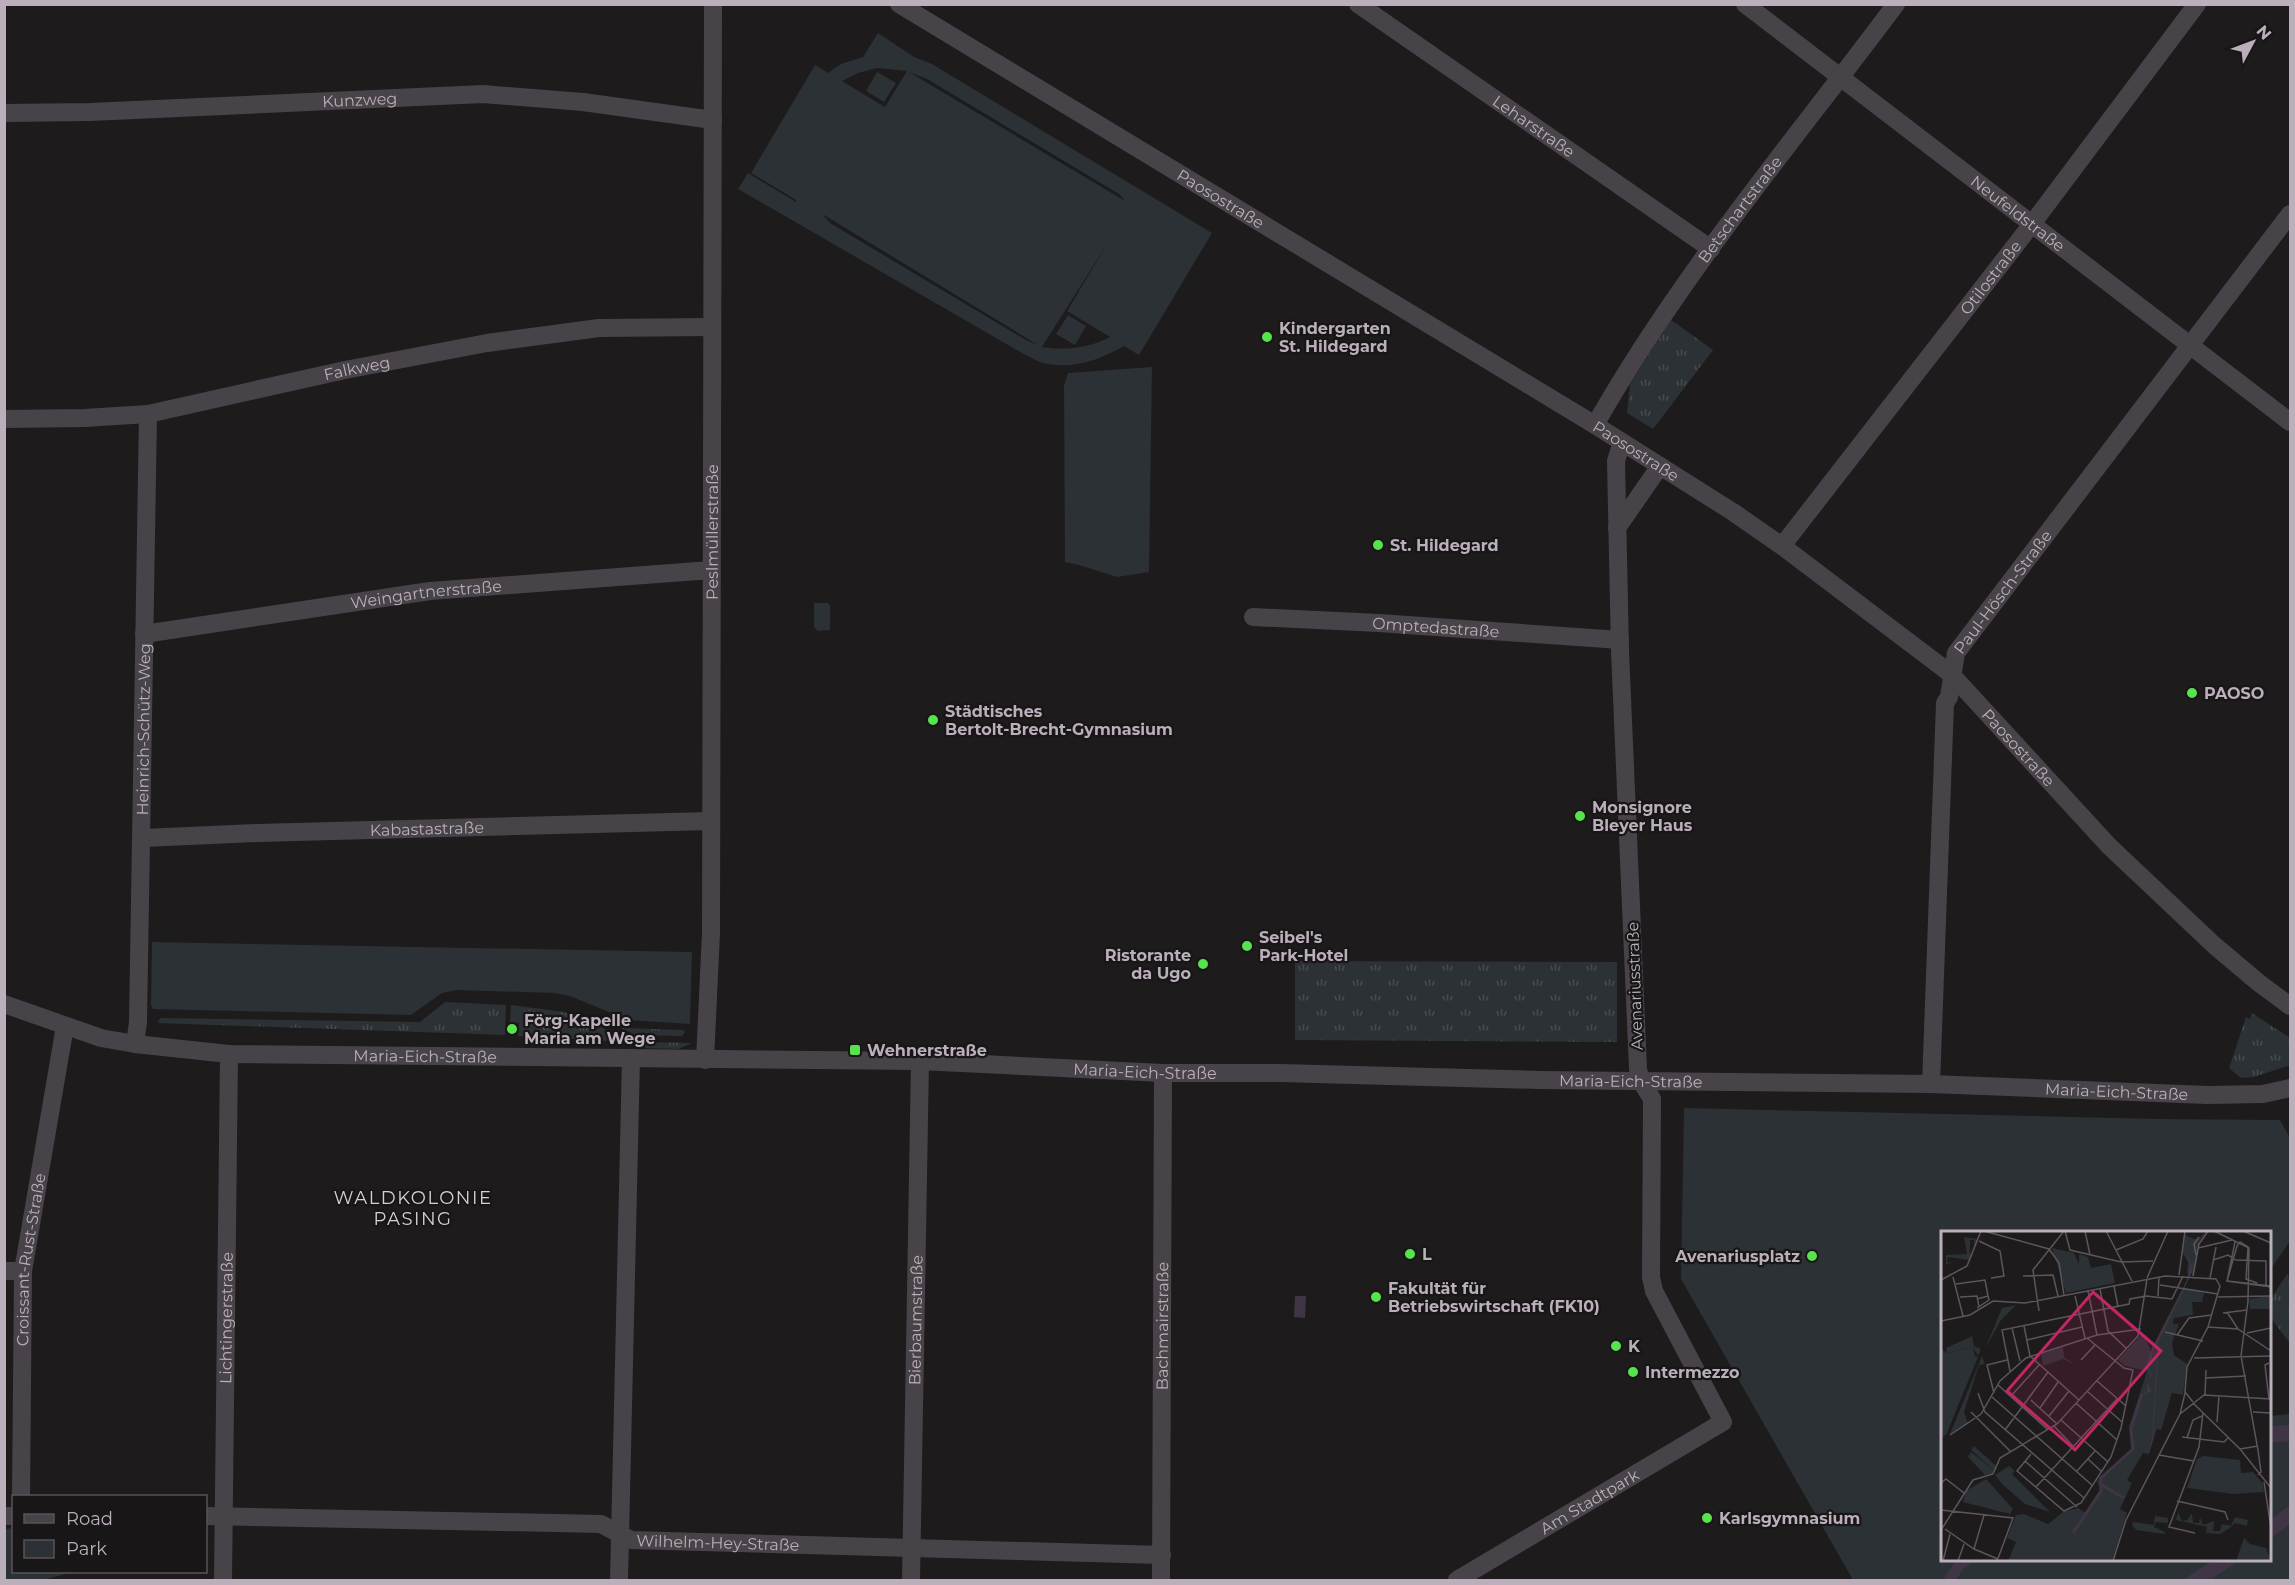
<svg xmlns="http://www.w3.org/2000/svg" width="2295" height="1585" viewBox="0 0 2295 1585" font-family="Montserrat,sans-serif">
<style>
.grass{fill:url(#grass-tufts)}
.park{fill:#2b3134;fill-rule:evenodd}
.water{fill:#403545}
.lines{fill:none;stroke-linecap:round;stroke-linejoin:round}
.minor{stroke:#484348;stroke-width:18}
.poi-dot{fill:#57e34d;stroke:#181617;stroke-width:2}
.labels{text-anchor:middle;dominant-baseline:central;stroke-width:4.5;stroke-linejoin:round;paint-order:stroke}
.street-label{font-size:16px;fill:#baafbb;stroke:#181617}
.poi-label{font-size:16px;font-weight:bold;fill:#baafbb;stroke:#181617;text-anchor:start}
.neighbourhood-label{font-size:18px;letter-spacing:1.5px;fill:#d7cfd7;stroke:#181617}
.inset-river{fill:none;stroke:#403545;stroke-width:3}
.inset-road{fill:none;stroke:#5c565c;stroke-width:1.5}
.view{fill:#c12765;fill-opacity:0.15;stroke:#c12765;stroke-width:3}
.inset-edge{fill:none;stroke:#baafbb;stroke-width:3}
</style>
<defs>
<pattern id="grass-tufts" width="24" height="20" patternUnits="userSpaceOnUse" patternTransform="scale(1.5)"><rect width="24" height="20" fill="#2b3134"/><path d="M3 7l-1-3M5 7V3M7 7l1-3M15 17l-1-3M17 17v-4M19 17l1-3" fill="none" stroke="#484c4f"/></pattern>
</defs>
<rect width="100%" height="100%" fill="#1d1b1c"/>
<g class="grass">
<path d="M1671 320 1713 350 1653 429 1627 413 1630 384Z"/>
<path d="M1295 961 1617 962V1042L1295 1040Z"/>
<path d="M445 1002 506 1005 505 1035 158 1023 160 1018 420 1022Z"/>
<path d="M511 1005 564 1012 587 1020 627 1040 628 1042 518 1036 519 1023 510 1022Z"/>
<path d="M2252 1013 2290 1038V1065L2254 1077 2241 1078 2229 1068 2246 1017 2250 1019Z"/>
<path d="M621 1028 683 1030 685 1032 682 1036 635 1035Z"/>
<path d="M641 1042H644L692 1043 678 1049 639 1048Z"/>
<path d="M2288 1273 2290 1287V1343C2263 1308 2262 1311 2288 1273Z"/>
</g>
<g class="park">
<path d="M878 33 914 57 932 64 1212 233 1139 355 1124 346C1101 359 1076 369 1048 364 1040 363 1030 357 1022 353L738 189 748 173 796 202V200L751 173 815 65 828 73 841 64 863 57ZM877 68 907 71 885 107 842 81 858 73ZM909 72 927 79 1119 194 1125 201ZM823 215H824L1038 345 1026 340 830 223ZM1109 241 1067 311 1110 337C1088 348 1066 351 1042 347Z"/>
<path d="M877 72 896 83 884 102 866 91Z"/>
<path d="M1068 315 1086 326 1075 345 1056 334Z"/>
<path d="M1152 367 1149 572 1117 577 1079 565 1065 562 1064 385 1068 373Z"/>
<path d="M814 603H828L830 606V630L818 631 814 627Z"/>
<path d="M152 942 692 952 690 1024 628 1020 570 996 554 993 457 990 442 993 411 1015 153 1009 151 1005Z"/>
<path d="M1684 1108 2159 1119 2280 1120 2290 1138V1241L2270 1270V1232H1942V1560H2270V1416L2290 1414V1580H1853L1681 1279Z"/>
<path d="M13 1528 14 1572H73L43 1580H5V1529Z"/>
</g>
<g class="water">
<path d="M1295 1296H1306L1305 1318 1294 1317Z"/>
<path d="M2290 1425V1441L2270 1443V1426Z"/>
<path d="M2290 1505V1524L2270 1539V1520Z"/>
<path d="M1956 1560H1976L1964 1568 1956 1580H1943Z"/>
<path d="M2213 1560H2240L2210 1580H2183Z"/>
</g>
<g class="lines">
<g class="minor">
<path id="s1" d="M899 4 1595 425 1733 512 1782 546 1951 674 2109 846 2215 946 2259 983 2290 1006"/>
<path id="s2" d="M1358 4 1711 249"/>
<path id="s3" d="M1745 4 2290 422"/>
<path id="s4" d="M4 113 90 112 483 94 583 102 713 120"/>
<path id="s5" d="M4 419 85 418 148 414 345 370 487 343 599 328 712 327"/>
<path id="s6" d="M1595 425C1680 275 1793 142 1896 4"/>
<path d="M1617 528 1660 466"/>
<path id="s7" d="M1782 546 2032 224 2197 4"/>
<path id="s8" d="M1253 617 1379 623 1620 640"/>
<path id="s9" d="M144 634 430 591 711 570"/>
<path id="s10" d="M143 838 258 833 710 821"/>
<path id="s11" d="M4 1004 101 1038 135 1044 229 1054 920 1061 1163 1073H1280L1540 1080 1931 1084 2207 1095 2263 1094 2290 1088"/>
<path id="s12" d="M135 1044 138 1022C143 820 144 617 148 414"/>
<path id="s13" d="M705 1060 711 933 713 4"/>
<path id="s14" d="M1931 1084 1945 703 1949 697 1956 653 2290 214"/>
<path d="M4 1271H23"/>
<path id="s15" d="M21 1496 23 1271 65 1026"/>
<path d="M4 1516H14"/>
<path id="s16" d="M206 1516 601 1524 631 1540 1162 1555"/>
<path id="s17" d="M223 1580 229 1054"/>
<path d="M619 1580 631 1058"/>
<path id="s18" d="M911 1580 920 1061"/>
<path id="s19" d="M1161 1580 1163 1073"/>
<path id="s20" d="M1457 1580 1723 1422 1654 1291 1651 1277 1652 1099 1641 1081 1638 1069 1620 651 1616 461 1622 442"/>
</g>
</g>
<g class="poi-dot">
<circle cx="1267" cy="337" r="6"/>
<circle cx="1378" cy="545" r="6"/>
<circle cx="2192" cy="693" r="6"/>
<circle cx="933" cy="720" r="6"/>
<circle cx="1580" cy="816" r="6"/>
<circle cx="1247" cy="946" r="6"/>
<circle cx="1203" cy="964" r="6"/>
<circle cx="512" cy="1029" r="6"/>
<rect x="849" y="1044" width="12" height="12" rx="3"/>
<circle cx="1410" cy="1254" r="6"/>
<circle cx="1812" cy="1256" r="6"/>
<circle cx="1376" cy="1297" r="6"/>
<circle cx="1616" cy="1346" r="6"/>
<circle cx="1633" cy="1372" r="6"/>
<circle cx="1707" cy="1518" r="6"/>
</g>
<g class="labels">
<g class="street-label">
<text stroke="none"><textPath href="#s4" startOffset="356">Kunzweg</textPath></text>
<text stroke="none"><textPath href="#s2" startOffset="214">Leharstraße</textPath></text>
<text stroke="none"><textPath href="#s1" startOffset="376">Paosostraße</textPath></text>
<text stroke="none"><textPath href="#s6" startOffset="260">Betschartstraße</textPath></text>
<text stroke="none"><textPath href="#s3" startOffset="344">Neufeldstraße</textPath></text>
<text stroke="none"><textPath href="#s7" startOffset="340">Otilostraße</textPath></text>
<text stroke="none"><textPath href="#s5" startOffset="358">Falkweg</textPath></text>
<text stroke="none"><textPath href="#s1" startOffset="862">Paosostraße</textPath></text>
<text stroke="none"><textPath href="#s13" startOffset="528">Peslmüllerstraße</textPath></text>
<text stroke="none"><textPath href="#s14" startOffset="510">Paul-Hösch-Straße</textPath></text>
<text stroke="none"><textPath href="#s9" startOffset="285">Weingartnerstraße</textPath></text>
<text stroke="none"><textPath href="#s8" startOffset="183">Omptedastraße</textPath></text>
<text stroke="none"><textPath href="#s12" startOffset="315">Heinrich-Schütz-Weg</textPath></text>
<text stroke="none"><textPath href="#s1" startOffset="1348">Paosostraße</textPath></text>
<text stroke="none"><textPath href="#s10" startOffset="284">Kabastastraße</textPath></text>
<text transform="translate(1635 986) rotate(-92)">Avenariusstraße</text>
<text stroke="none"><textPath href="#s11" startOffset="428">Maria-Eich-Straße</textPath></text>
<text stroke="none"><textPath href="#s11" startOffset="1148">Maria-Eich-Straße</textPath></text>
<text stroke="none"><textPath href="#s11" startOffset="1634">Maria-Eich-Straße</textPath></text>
<text stroke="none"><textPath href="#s11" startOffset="2120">Maria-Eich-Straße</textPath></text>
<text stroke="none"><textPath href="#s15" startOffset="237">Croissant-Rust-Straße</textPath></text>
<text stroke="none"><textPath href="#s17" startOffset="262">Lichtingerstraße</textPath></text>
<text stroke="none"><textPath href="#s18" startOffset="260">Bierbaumstraße</textPath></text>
<text stroke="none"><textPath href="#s19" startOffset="254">Bachmairstraße</textPath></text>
<text stroke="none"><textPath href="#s20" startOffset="154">Am Stadtpark</textPath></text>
<text stroke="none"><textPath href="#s16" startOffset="516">Wilhelm-Hey-Straße</textPath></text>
</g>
<g class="poi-label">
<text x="1279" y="328">Kindergarten<tspan x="1279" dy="18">St. Hildegard</tspan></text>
<text x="1390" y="545">St. Hildegard</text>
<text x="2204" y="693">PAOSO</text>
<text x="945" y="711">Städtisches<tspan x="945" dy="18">Bertolt-Brecht-Gymnasium</tspan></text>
<text x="1592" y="807">Monsignore<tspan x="1592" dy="18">Bleyer Haus</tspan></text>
<text x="1259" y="937">Seibel's<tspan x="1259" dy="18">Park-Hotel</tspan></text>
<text x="1191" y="955" text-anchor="end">Ristorante<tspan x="1191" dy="18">da Ugo</tspan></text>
<text x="524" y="1020">Förg-Kapelle<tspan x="524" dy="18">Maria am Wege</tspan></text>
<text x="867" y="1050">Wehnerstraße</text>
<text x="1422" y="1254">L</text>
<text x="1800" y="1256" text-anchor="end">Avenariusplatz</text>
<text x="1388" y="1288">Fakultät für<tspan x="1388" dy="18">Betriebswirtschaft (FK10)</tspan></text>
<text x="1628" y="1346">K</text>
<text x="1645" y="1372">Intermezzo</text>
<text x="1719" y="1518">Karlsgymnasium</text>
</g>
<g class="neighbourhood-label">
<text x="413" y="1198">WALDKOLONIE<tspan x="413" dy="21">PASING</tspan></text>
</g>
</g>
<g transform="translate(1941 1231)">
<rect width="330" height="330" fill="#1d1b1c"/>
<path d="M23 6 37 8 33 19V9H29V23L32 24 29 29 7 26 6 31 11 32 5 33V24L26 23ZM75 74 60 89 44 118 61 77ZM32 116 34 125 37 126 6 202 0 208V117L6 122ZM41 125 44 133 38 134 23 181 27 193 9 203ZM214 285 227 287V292L215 291 213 296 224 301 227 295 223 303 195 299 191 294 192 291 213 294ZM303 307 309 313 325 317 330 330H295Z" fill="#2b3134"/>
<path d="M33 215 54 234 56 236 52 243 44 244 27 226 30 221 53 239 30 219Z" fill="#2b3134"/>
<path d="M262 225 299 229 300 242 312 241 322 253 323 261 292 263 246 257 256 228Z" fill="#2b3134"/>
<path d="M266 0 259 9 252 43 246 42 247 31 241 21 244 4 256 9ZM111 17 133 22 138 33V23L147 26 150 37 170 33 174 52 125 62ZM242 57 263 62 261 71H251L252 84 233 87 232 93H238L231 112 233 124 246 133 242 164 231 162 220 199 216 198 208 223 202 222 186 249 191 252 179 278 186 282 171 330H67L75 311 66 307 75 284 83 283 107 293 122 281 137 277 145 282 160 259 156 251 159 246 190 219 188 196 206 140 184 135 177 129 200 104 204 105 210 121ZM330 65V78H309L308 68ZM122 116 123 126 133 133 122 128 102 135 100 123Z" fill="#2b3134"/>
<path d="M31 105 33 115 40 118 37 125 32 116 6 122 5 117ZM68 235 74 240 71 243 109 281 84 273 62 254 54 244ZM45 248 72 278 69 283 22 271 25 260ZM237 281 241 290 246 289 251 282 252 292H258L259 286 262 294 273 290 272 300H279L281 293 290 295 294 286 307 289 306 295 294 292 289 297 279 303 265 302 266 296 235 289Z" fill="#2b3134"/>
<path d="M254 0 242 14 251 35 254 23 251 41 218 110 212 208 205 229 211 208 217 112 212 118 211 128 207 133 211 145 206 152 211 160 199 166 206 161V152L210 145 206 134 211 117 246 49 249 33 242 14Z" fill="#403545"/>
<path class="inset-river" d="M161 254 183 267M132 302 160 260V247L192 218 190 197 201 163"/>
<path class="inset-road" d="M43 0 108 18 118 32 123 64M124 0 129 19 180 31 212 30M144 0 149 24M165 0 191 50M273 0 308 17 307 70 300 125 317 219 320 241 317 244M302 0 330 12M38 10 59 20 63 45 50 47M294 11 286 50 330 56M296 15 286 50 330 55M296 15 299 11 307 16 305 48 316 52M257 17 291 9M175 19 202 8 207 0M255 24 253 13 258 6M272 29 287 24 295 29 325 30V55M238 44 244 0M82 45 112 44 117 65M252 45 258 13 267 0M12 46 22 85M206 47 227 0M269 47 275 16M0 49 26 35 40 0M15 53 44 49 47 65M219 54 277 63M173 55 177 76M159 58 167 100 185 117M147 60 156 104M134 65 144 107M217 65 218 46M19 66 36 65 38 76M277 66 330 65M36 77 48 69 47 65 36 68M98 80 92 39 123 0M286 81 297 98 330 120M282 82 306 79M0 90 29 84 52 70 84 72 224 45 275 48 279 55 267 96 246 136 244 161 252 171M83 95 89 125M267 96 297 98M71 97 79 130M224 101 262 110M306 102 330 97M236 104 248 87 271 84M86 109 141 96M89 125 138 169M253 127 330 125M140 129 154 114M328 132 324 134 328 168M69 140 61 99 188 73 189 68 205 65 231 68 242 45M265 147 305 145M156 150 185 175M57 154 107 199M146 160 181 191M37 162 44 181 143 267M53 162 46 134 66 129M264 164 265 139M70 165 98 134M51 166 152 255M90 169 116 193M135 172 176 209M252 172 299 218 330 257M99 177 117 151M30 181 69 220M312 181 330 182M239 183 244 162M108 185 128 160M120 189 167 231M276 191 278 165M113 195 132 215M64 199 107 141M9 204 40 183 59 150 85 127 156 104 200 98M241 206 283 211 288 206M246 207 252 189 261 185M299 218 317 215M90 223 76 240 123 280 140 272 170 226 180 197 192 139 183 137 146 107M218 224 253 230M147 228 161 241M84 230 136 276M136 240 154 220M323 251 330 297M0 252 5 248 23 262M95 256 176 168M236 270 284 281 287 289M0 279 72 287 56 330M4 298 33 318 57 328M0 299 32 249 52 243 59 227 116 193 197 105 206 48M254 302 228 296 258 216 262 182M33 318 43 284M2 330 9 303M17 330 23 313M172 330 185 289 239 183 263 164 330 168"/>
<path class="view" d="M152 61 220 120 134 219 66 160Z"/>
<rect width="330" height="330" class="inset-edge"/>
</g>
<rect width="2295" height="1585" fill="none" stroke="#baafbb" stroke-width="12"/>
<rect x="12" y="1495" width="195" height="78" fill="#181617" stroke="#595359" stroke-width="1.5"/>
<rect x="24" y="1514" width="30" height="9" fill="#484348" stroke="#595359" stroke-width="1.5"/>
<text x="66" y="1525" font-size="18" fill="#baafbb">Road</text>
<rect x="24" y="1540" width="30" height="18" fill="#2b3134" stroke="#595359" stroke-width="1.5"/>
<text x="66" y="1555" font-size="18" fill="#baafbb">Park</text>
<g transform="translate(2253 42) rotate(49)" stroke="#181617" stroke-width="4.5" paint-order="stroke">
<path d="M0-4.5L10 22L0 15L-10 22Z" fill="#baafbb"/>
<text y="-9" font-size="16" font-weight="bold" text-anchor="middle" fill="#baafbb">N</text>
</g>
</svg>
